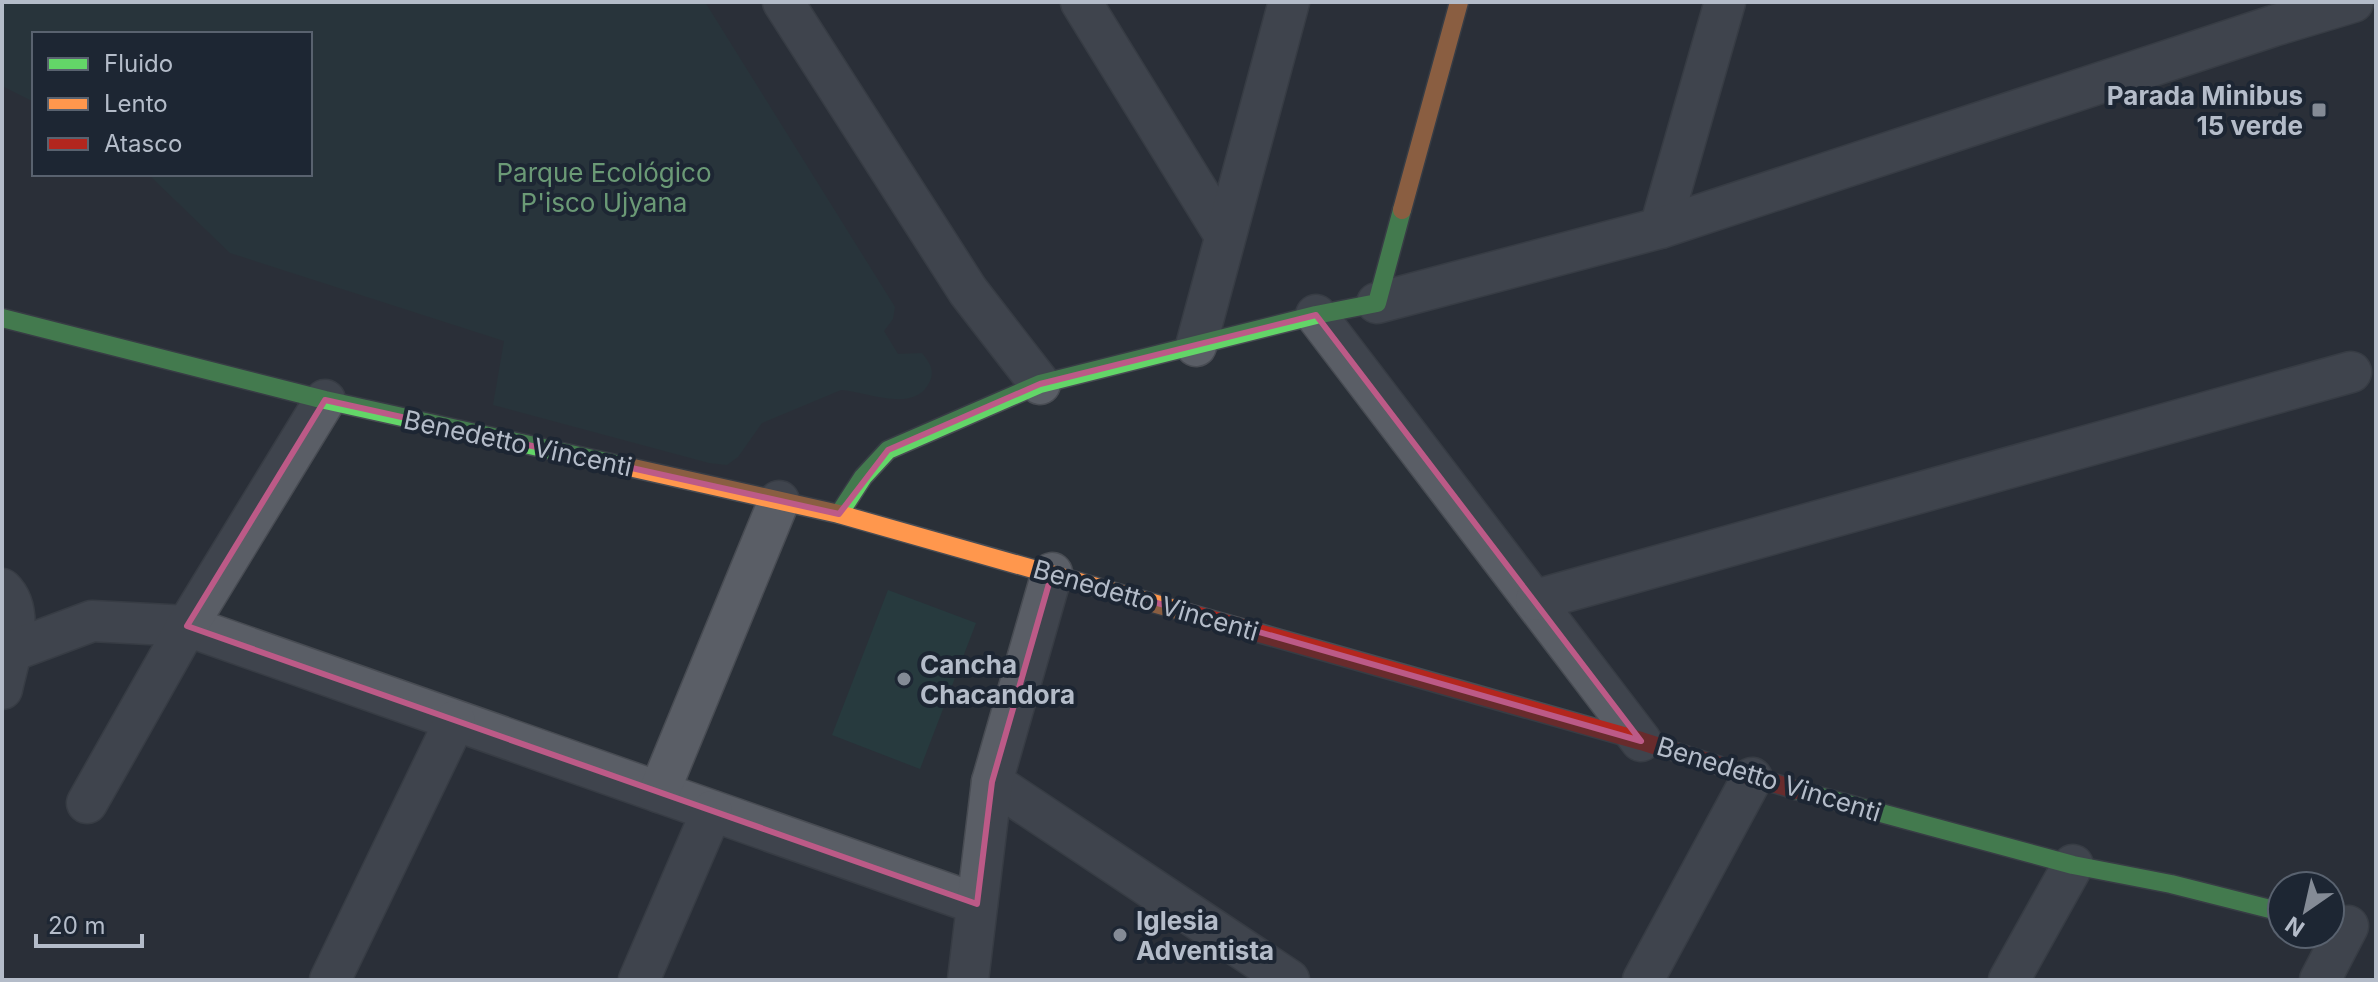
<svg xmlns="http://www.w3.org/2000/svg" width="2378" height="982" viewBox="0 0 2378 982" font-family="Inter,sans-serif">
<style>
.green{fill:#273a3e}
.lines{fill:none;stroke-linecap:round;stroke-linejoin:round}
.street-casing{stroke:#484c53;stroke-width:43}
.fast-casing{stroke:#484c53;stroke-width:21}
.slow-casing{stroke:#484c53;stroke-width:21}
.jam-casing{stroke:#484c53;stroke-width:21}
.street{stroke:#5a5e66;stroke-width:40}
.fast{stroke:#63d668;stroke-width:18}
.slow{stroke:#ff974d;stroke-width:18}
.jam{stroke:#b3261e;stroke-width:18}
.marked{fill:none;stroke:#bc5a87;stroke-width:6;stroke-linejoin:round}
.poi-dot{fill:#848b96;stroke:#1d2633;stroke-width:3}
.labels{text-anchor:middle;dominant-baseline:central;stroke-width:8;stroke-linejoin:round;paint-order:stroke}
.poi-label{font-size:26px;font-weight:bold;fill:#b4bcc9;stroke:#1d2633;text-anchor:start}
.park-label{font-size:26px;fill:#6b9a76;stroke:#1d2633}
.street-label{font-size:26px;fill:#b4bcc9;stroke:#1d2633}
</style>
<rect width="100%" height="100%" fill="#2a3038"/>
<g class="green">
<path d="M2 2H705L895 307 893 319 884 331 898 354 922 353C929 362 935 370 930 381 915 415 866 391 841 390L762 423 738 457 727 465 709 463 493 405 504 341 230 253 148 174H310V34H34V102L2 86Z"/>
<path d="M888 590 976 623 920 769 832 735Z"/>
</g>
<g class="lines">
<defs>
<g id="street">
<path d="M783 2 968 291 1040 384"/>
<path d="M1081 2 1224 234"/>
<path d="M1660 228 1725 2"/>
<path d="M1377 303 1660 228 2273 26 2353 2"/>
<path d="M1316 315 1641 741"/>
<path d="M1196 346 1289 2"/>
<path d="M2 589C27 613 8 659 2 689"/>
<path d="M1536 600 2351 372"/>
<path d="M9 652 92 621 187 626 977 904"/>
<path d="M992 782 1289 980"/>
<path d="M659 792 779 501"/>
<path d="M87 803 187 626 325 400"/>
<path d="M330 980 455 721"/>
<path d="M639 980 712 811"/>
<path d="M968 980 992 782 1052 573"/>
<path d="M1643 980 1752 778"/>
<path d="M2009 980 2073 865"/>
<path d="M2320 980 2348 926"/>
</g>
<g id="fast">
<path d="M2 318 325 400 620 465"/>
<path d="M839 514 863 477 888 450 1040 384 1316 315 1377 303 1402 210"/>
<path d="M1796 790 2073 865 2171 884 2282 912"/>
</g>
<g id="slow">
<path d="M1402 210 1459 2"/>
<path d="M620 465 839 514 1188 613"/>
</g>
<path id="jam" d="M1188 613 1641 741 1796 790"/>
</defs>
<use href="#street" class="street-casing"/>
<use href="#fast" class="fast-casing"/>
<use href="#slow" class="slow-casing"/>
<use href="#jam" class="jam-casing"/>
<use href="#street" class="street"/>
<use href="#fast" class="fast"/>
<use href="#slow" class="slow"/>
<use href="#jam" class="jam"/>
</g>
<path d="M0 0H2378V982H0ZM1316 315 1641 741 1052 573 992 782 977 904 187 626 325 400 839 514 888 450 1040 384Z" fill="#2a3038" fill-opacity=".55" fill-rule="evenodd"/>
<path class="marked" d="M1316 315 1641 741 1052 573 992 782 977 904 187 626 325 400 839 514 888 450 1040 384Z"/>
<g class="poi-dot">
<rect x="2311" y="102" width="16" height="16" rx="4"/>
<circle cx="904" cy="679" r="8"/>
<circle cx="1120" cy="935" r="8"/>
</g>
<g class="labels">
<g class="poi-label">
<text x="2303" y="95" text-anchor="end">Parada Minibus<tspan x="2303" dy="30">15 verde</tspan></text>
<text x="920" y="664">Cancha<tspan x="920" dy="30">Chacandora</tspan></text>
<text x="1136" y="920">Iglesia<tspan x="1136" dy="30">Adventista</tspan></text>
</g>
<g class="park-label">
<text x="604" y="172">Parque Ecológico<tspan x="604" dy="30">P'isco Ujyana</tspan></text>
</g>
<g class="street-label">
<text transform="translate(518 443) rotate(12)">Benedetto Vincenti</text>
<text transform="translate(1146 600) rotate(16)">Benedetto Vincenti</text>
<text transform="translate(1769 779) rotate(17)">Benedetto Vincenti</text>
</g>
</g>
<rect width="2378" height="982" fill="none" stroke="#b4bcc9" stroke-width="8"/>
<rect x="32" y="32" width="280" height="144" fill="#1d2633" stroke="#59626f" stroke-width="2"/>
<rect x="48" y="58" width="40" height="12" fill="#63d668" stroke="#59626f" stroke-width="2"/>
<text x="104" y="72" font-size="24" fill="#b4bcc9">Fluido</text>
<rect x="48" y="98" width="40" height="12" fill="#ff974d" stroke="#59626f" stroke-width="2"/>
<text x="104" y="112" font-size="24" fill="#b4bcc9">Lento</text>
<rect x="48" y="138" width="40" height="12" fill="#b3261e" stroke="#59626f" stroke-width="2"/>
<text x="104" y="152" font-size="24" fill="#b4bcc9">Atasco</text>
<g transform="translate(2306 910) rotate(214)"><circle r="38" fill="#1d2633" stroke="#59626f" stroke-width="2"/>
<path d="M0-6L14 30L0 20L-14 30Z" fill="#848b96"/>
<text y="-12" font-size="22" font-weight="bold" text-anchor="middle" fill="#b4bcc9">N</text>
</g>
<path d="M36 934v12h106v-12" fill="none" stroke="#b4bcc9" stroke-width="4"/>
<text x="48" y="934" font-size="24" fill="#b4bcc9" stroke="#1d2633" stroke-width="6" paint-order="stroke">20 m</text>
</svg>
